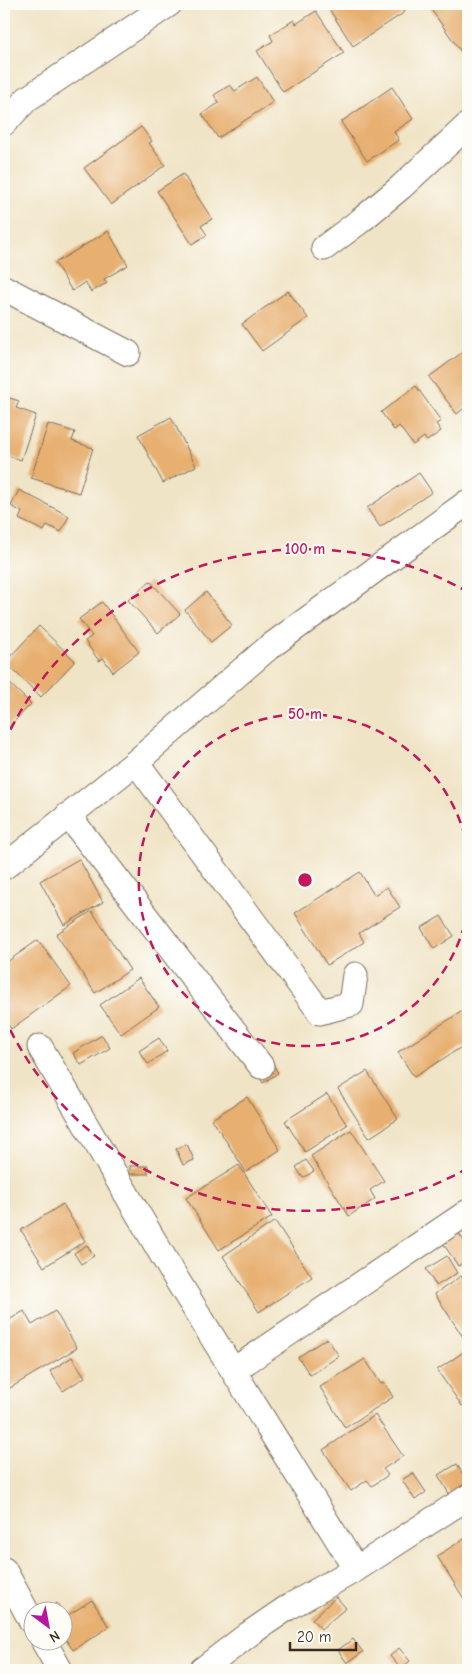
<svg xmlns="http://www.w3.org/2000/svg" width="472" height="1674" viewBox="0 0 472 1674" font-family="'Comic Neue',sans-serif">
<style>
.building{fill:#e7af70}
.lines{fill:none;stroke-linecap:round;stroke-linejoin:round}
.minor-casing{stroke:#7a6b59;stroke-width:27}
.minor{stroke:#fff;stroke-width:25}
.ring{fill:none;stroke:#c2185b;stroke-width:2.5;stroke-dasharray:9 6}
.centre{fill:#c2185b;stroke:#fdfcf7;stroke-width:2.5}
.ring-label{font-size:15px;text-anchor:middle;font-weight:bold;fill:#c2185b;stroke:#fdfcf7;stroke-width:4;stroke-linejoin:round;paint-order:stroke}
</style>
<rect width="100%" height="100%" fill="#fdfcf7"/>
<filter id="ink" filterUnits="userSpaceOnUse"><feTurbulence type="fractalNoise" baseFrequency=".02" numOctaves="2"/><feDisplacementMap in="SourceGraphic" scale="10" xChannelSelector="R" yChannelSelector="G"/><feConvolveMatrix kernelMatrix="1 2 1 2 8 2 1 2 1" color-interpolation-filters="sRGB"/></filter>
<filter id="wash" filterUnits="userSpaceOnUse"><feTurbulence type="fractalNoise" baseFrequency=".0096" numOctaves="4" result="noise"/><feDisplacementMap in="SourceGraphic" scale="20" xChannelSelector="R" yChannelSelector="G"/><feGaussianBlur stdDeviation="1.12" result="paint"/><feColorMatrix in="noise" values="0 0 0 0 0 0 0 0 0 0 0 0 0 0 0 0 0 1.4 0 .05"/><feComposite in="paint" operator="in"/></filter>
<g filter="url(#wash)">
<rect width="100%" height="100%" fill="#f0e4c6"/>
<g id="blocks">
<g class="building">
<path d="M337 4H400L405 12 353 46 329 9Z"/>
<path d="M437 4H468V53L464 56 430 8Z"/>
<path d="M316 11 344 53 283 92 257 51 273 41 270 35 294 20 296 24Z"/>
<path d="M257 77 273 102 218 138 202 114 219 103 214 95 230 85 235 91Z"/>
<path d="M392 87 413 119 394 132 399 140 367 161 341 122Z"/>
<path d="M141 127 152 141 149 143 165 165 111 205 84 168Z"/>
<path d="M183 174 212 219 201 226 207 235 192 244 157 191Z"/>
<path d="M108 231 128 265 104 279 107 283 91 292 85 282 72 291 55 263Z"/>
<path d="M288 291 308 318 262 351 242 324Z"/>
<path d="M468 348V405L457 414 429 377Z"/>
<path d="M416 386 441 421 436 424 441 431 427 441 424 437 413 445 399 426 394 430 381 412Z"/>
<path d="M4 396 19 401 16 408 36 415 21 460 4 454Z"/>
<path d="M171 417 196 466 163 483 138 435Z"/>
<path d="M48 424 75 432 72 441 93 448 79 493 31 478Z"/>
<path d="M419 473 432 492 380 527 367 508Z"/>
<path d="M19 490 69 516 61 532 47 525 44 531 19 519 22 512 11 506Z"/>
<path d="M150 581 180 614 158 633 128 600Z"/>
<path d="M206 592 232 625 211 642 185 610Z"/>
<path d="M102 602 139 652 113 672 103 658 99 661 85 641 92 636 79 619Z"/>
<path d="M39 626 75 661 41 697 5 662Z"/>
<path d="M4 678 31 704 4 732Z"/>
<path d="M79 859 103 902 64 925 40 881Z"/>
<path d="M360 872 374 895 387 887 400 907 359 933 364 942 327 965 295 913Z"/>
<path d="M92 911 130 970 95 993 56 934Z"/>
<path d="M441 916 454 936 434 949 421 928Z"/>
<path d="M38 940 71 986 11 1029 4 1018V964Z"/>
<path d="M139 978 159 1007 121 1034 100 1005Z"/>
<path d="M464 1010 468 1016V1043L414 1077 398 1052Z"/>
<path d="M102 1035 110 1048 81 1065 73 1053Z"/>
<path d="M159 1038 167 1051 148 1064 139 1051Z"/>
<path d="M273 1064 278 1073 263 1083 258 1074Z"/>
<path d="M367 1071 398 1119 369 1138 338 1089Z"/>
<path d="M327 1094 347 1125 305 1152 285 1121Z"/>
<path d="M247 1097 280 1150 246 1172 212 1119Z"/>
<path d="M351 1130 384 1181 370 1190 375 1199 349 1216 311 1156Z"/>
<path d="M187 1144 194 1160 183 1165 176 1149Z"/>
<path d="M306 1160 314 1171 303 1178 296 1167Z"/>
<path d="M239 1165 272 1217 219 1250 186 1198Z"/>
<rect x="130" y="1166" width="18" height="8"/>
<path d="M63 1204 85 1241 44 1267 21 1230Z"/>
<path d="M275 1221 312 1277 259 1312 223 1256Z"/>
<path d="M456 1229 468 1247V1259L458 1266 441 1240Z"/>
<path d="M87 1245 94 1256 81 1264 74 1253Z"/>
<path d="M447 1256 457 1273 436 1286 426 1269Z"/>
<path d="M461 1276 468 1288V1338L465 1340 435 1294Z"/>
<path d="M24 1311 32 1325 55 1311 77 1348 10 1388 4 1378V1323Z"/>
<path d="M327 1338 339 1356 310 1375 298 1357Z"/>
<path d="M468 1349V1402L462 1406 437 1370Z"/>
<path d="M72 1357 85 1377 63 1391 50 1371Z"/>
<path d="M365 1359 381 1384 384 1382 393 1397 345 1428 320 1387Z"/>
<path d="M375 1415 403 1456 383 1469 388 1475 372 1486 367 1480 351 1491 323 1450Z"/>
<path d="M457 1464 468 1484V1488L451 1497 438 1475Z"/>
<path d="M413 1473 426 1492 415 1500 402 1480Z"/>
<path d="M467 1537 468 1539V1605L437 1556Z"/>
<path d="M336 1597 346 1608 321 1629 312 1619Z"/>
<path d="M92 1600 109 1627 73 1650 62 1634V1619Z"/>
<path d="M57 1603 65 1615 62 1617V1612H46Z"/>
<path d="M353 1639 363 1652 347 1663 338 1650Z"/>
<path d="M399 1648 410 1661 401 1669 390 1656Z"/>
</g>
</g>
</g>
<g filter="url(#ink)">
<use href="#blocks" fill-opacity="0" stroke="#7a6b59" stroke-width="1"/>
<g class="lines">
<defs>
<g id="minor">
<path d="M4 123 27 99 169 4"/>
<path d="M324 248 360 221 401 187 468 125"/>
<path d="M4 288 128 353"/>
<path d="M136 762 320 1012 351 1004 355 975"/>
<path d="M68 815 261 1066"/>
<path d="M4 867 136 762 268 648 468 502"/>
<path d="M40 1047 177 1280 356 1569"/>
<path d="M234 1370 468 1212"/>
<path d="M4 1570 32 1622"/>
<path d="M44 1642 60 1670"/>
<path d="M202 1670 249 1634 287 1608 356 1569 468 1497"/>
</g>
</defs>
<use href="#minor" class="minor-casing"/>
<use href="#minor" class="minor"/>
</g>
</g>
<g class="ring">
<path d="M468 910A166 166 0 1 1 468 850"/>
<path d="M468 1168A331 331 0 0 1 4 1017M4 743A331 331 0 0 1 468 592"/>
</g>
<circle cx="305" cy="880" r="8" class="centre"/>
<g class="ring-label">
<text x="305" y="554">100 m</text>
<text x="305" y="719">50 m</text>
</g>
<rect width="472" height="1674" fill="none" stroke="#fdfcf7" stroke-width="20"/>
<g transform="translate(48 1626) rotate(148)"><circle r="24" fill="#fdfcf7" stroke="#afa8a0"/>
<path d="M0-4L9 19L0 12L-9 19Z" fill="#b5179e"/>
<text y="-8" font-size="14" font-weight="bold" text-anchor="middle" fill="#3b2a1e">N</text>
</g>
<path d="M290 1642v8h66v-8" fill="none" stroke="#3b2a1e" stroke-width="2.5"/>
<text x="297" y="1642" font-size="15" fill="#3b2a1e" stroke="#fdfcf7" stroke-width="4" paint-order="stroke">20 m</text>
</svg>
